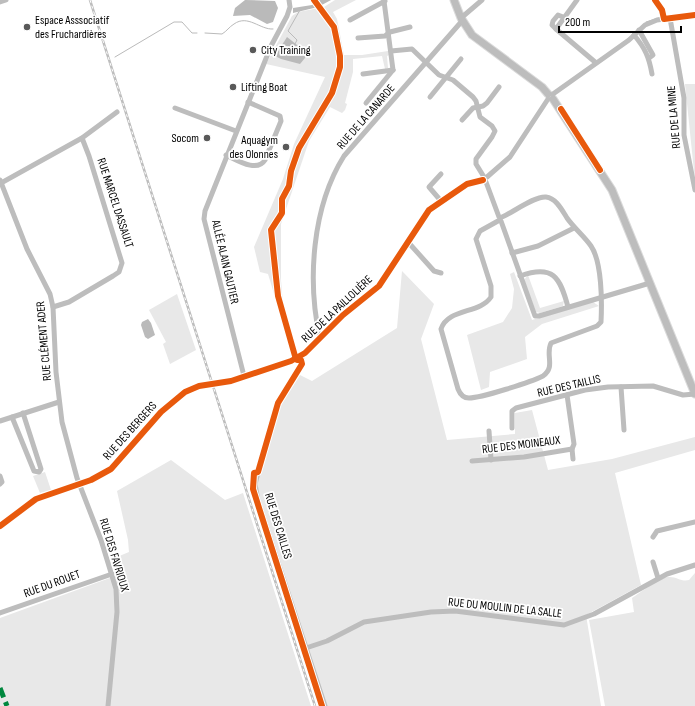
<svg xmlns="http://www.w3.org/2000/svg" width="695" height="706" viewBox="0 0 695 706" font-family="'Sofia Sans Condensed',sans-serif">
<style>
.green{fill:#e8e8e8}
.water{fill:#bababa}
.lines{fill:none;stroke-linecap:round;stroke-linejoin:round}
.stream{stroke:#bababa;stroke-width:1}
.major-casing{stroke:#dbdbdb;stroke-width:9}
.minor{stroke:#bdbdbd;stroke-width:5}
.major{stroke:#bdbdbd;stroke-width:7}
.rail-casing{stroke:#bdbdbd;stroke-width:2.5}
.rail{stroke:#fff;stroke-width:1;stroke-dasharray:3;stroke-linecap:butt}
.quiet{stroke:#00873e;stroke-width:5;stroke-dasharray:10 5;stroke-linecap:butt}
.cycleway-casing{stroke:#fff;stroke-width:8}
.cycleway{stroke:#e8590c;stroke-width:6}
.poi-dot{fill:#595959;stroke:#fff;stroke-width:1.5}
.labels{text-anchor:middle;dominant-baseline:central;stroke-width:3.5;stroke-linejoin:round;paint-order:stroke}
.poi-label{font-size:12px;fill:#000;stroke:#fff;text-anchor:start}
.street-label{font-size:12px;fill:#000;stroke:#fff}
</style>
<rect width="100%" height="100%" fill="#fff"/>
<g class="green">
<path d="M335 0H356L333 12 337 19 344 55H362L388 51 389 55 387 56 388 68 385 69 382 56 353 59V72L345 103 347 104 345 110 342 113 330 107 309 141 281 224V280L283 304 297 355 293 356 268 274 260 272 254 247 283 179 294 144 325 77 266 64 292 16 298 12 324 7Z"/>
<path d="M685 84H695V177L694 171Z"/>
<path d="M402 271 434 304 421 339 447 440 515 434V413L532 410 548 470 612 459 695 437V450L615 473 641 585 586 615 601 706H318L250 489 281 405 300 375 312 381 397 328Z"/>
<path d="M514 272 532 320 593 302 599 306 542 324 525 337 527 359 490 372 489 387 481 390 467 335 503 322 512 308 514 289 510 274Z"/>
<path d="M528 275 540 308 564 301 563 306 540 313 536 312 524 280Z"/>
<path d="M177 294 196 350 170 364 163 344 166 342 149 310Z"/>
<path d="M171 460 225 500 243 493 311 706H0V618L118 575 112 559 129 552 128 540 117 491Z"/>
<path d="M45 472 51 490 40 493 33 476Z"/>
<path d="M695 573V706H605L589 620 634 612 632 598C640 593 659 578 668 577 676 576 681 582 689 580Z"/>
</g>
<g class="water">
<path d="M245 0 275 1 278 8 273 22 267 24 250 15 233 16 235 8Z"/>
<path d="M320 0H331L318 7 293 13V8L312 5Z"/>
<path d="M287 37 306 52 305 58 300 64 281 59 275 56Z"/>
<path d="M148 319 151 323 155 335 148 339 145 337 141 325 142 322Z"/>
</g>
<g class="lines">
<g class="stream">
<path d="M646 22 662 17"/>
<path d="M205 33 222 34C227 31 229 27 234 24 248 14 260 30 273 29"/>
<path d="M295 44 297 40 288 31 300 10"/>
<path d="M115 57 174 22H182L192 33H197"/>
</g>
<defs>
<g id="major">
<path d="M454 0 461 18 472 35 542 87 548 94"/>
<path d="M553 99 612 190 695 394"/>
</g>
</defs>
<use href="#major" class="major-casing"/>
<g class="minor">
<path d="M577 0 556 29 595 62"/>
<path d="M655 0 662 10 664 19"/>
<path d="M384 1 393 70"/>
<path d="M0 2 6 0"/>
<path d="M461 18 482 0"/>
<path d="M670 18 684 98V135L695 190"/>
<path d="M350 20 385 1"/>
<path d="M556 29 552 25 553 21 558 15 563 17"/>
<path d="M639 30 653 55 649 58"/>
<path d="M634 35C645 48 649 57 652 74"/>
<path d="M358 38 385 36 390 32 410 27"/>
<path d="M391 51 412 49 439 75 453 80 473 97 476 101 480 117 492 126 495 131 492 137 476 159V164L484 177"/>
<path d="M363 74 393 70"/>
<path d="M553 94 629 40 645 25 657 20 695 15"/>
<path d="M430 97 461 59"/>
<path d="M366 103 393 70"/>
<path d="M175 108 236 131"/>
<path d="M462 120 473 108 483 106 487 103 499 87"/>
<path d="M226 155C237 160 257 173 265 160L281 121 280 116 248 102"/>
<path d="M487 177 510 157 548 99"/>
<path d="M0 180 27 249 50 294 53 307 56 372 62 422 77 478 101 540 116 589 117 612 108 706"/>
<path d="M486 182 499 217"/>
<path d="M1 183 82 138 117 112"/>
<path d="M441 201 429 187 441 174"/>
<path d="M498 221 480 231 476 239 491 286V297C480 314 448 308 441 329L458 389C460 394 463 398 469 398 481 398 531 382 543 376 556 367 545 355 551 343L597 326 601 322C602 302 602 262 591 246 584 236 574 228 567 218 562 210 556 198 546 197 534 196 514 212 502 217"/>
<path d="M501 221 535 316H539L650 283"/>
<path d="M408 242 434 271 441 273"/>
<path d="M512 253 538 246 574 228"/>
<path d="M520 276C553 264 560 277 568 307"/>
<path d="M53 307 69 302 113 276 119 272 122 263 89 156 82 138"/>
<path d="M320 339C307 281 312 207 344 156L462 21"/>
<path d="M302 355V364L278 403 272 420 255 484 258 501 325 706"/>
<path d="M244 376 204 219 205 211 271 46 287 16 290 7 289 0"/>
<path d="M621 387 624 430"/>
<path d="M567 395 574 444 572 449 573 459"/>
<path d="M12 417 34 471 39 472 41 469 23 413"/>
<path d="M0 421 59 402"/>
<path d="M512 428V411L516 408 585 390 608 387 653 386 683 395 695 394"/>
<path d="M489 431 491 460"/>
<path d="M472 461 524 457 572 449"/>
<path d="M0 476 2 482 0 484"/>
<path d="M0 526 36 499 91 480 111 469 161 412 185 392 199 386 231 381 291 361 305 353 343 315 379 286 429 210 467 184 483 180"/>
<path d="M653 537 657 531 695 522"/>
<path d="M653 562 658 578"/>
<path d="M0 613 112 574"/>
<path d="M306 648 327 641 364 622 431 612 455 611 564 625 594 614 667 574 695 565"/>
</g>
<use href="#major" class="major"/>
<defs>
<path id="rail" d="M90 0 315 706"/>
</defs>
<use href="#rail" class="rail-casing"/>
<use href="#rail" class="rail"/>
<path class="quiet" d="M0 688 7 706"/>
<defs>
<g id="cycleway">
<path d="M314 0 334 27 340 56V67L332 93 299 148 291 171 289 186 282 199V213L271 230 278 296 295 356 297 360H301L302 364 278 403 258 472 254 473 253 489 322 706"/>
<path d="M655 0 662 10 664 19 695 15"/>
<path d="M561 109 600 170"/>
<path d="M0 526 36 499 91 480 111 469 161 412 185 392 199 386 231 381 291 361 305 353 343 315 379 286 429 210 467 184 483 180"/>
</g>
</defs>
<use href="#cycleway" class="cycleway-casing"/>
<use href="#cycleway" class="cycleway"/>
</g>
<g class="poi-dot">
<circle cx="27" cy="27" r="4"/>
<circle cx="253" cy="50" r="4"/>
<circle cx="233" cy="87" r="4"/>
<circle cx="207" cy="138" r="4"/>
<circle cx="286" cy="147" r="4"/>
</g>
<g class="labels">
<g class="poi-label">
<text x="35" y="20">Espace Asssociatif<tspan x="35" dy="14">des Fruchardières</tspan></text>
<text x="261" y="50">City Training</text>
<text x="241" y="87">Lifting Boat</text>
<text x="199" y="138" text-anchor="end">Socom</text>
<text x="278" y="140" text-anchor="end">Aquagym<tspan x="278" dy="14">des Olonnes</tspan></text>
</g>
<g class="street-label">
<text transform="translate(366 117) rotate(-49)">RUE DE LA CANARDE</text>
<text transform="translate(674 117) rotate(-95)">RUE DE LA MINE</text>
<text transform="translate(115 203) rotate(72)">RUE MARCEL DASSAULT</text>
<text transform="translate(225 262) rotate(77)">ALLÉE ALAIN GAUTIER</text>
<text transform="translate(337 309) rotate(-43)">RUE DE LA PAILLOLIÈRE</text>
<text transform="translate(44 341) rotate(-95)">RUE CLÉMENT ADER</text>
<text transform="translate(569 386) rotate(-13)">RUE DES TAILLIS</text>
<text transform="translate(130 431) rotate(-48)">RUE DES BERGERS</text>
<text transform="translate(521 445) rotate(-7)">RUE DES MOINEAUX</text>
<text transform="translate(278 526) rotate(73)">RUE DES CAILLES</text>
<text transform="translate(114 555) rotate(73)">RUE DES FAVRIOUX</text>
<text transform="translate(52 584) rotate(-20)">RUE DU ROUET</text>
<text transform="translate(505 608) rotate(6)">RUE DU MOULIN DE LA SALLE</text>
</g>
</g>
<path d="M559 26v6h122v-6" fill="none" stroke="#000000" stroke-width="2"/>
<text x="565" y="26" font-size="12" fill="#000000" stroke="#ffffff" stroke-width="3" paint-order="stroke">200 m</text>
</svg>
